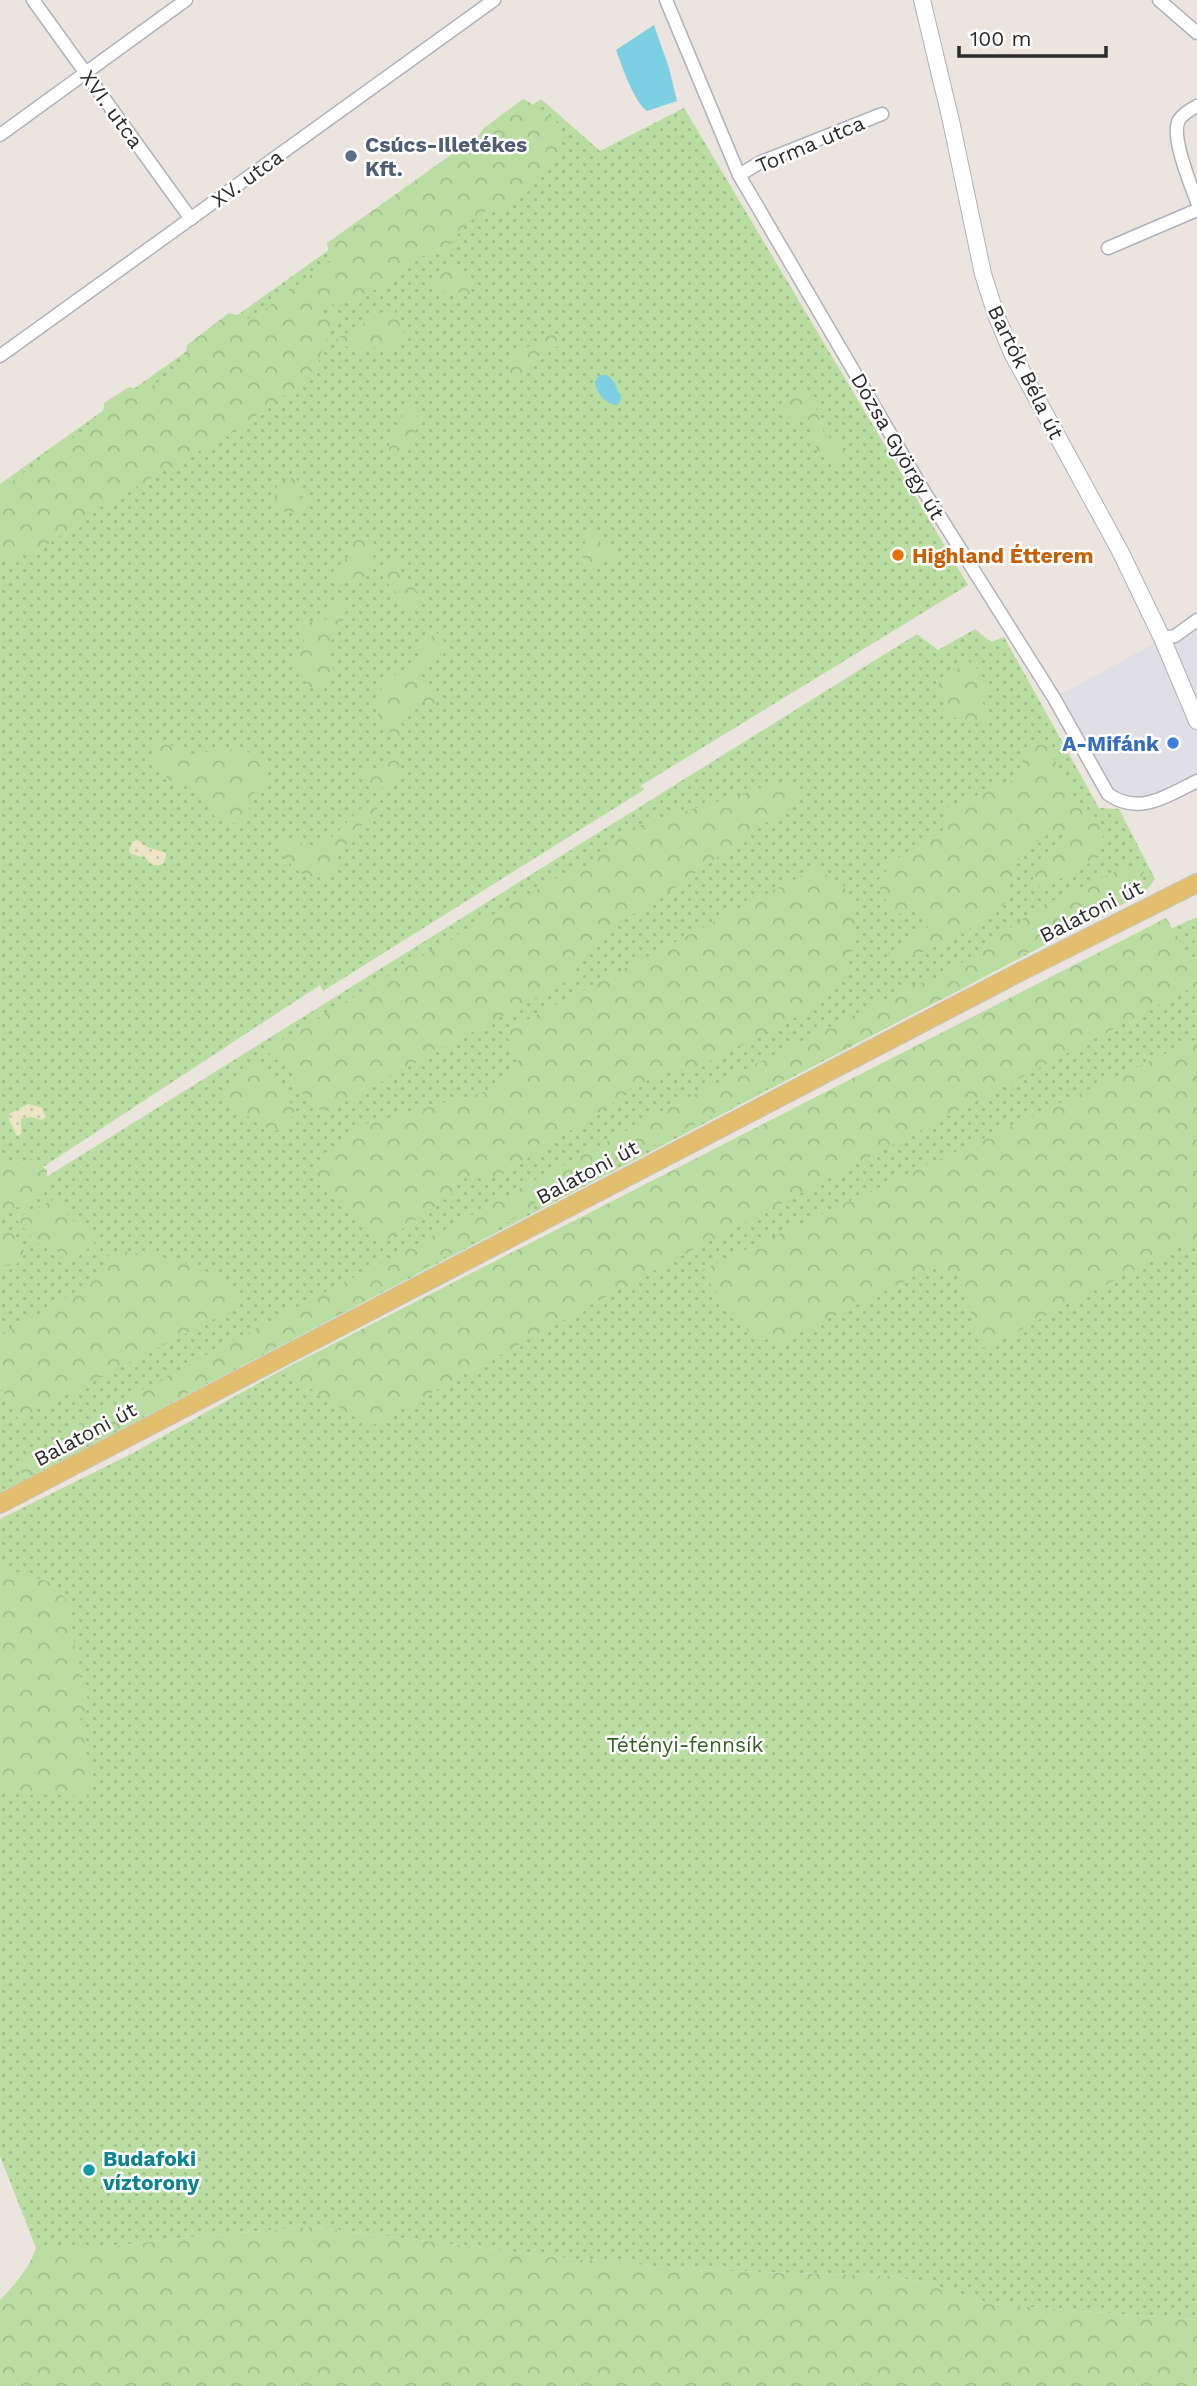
<svg xmlns="http://www.w3.org/2000/svg" width="1197" height="2386" viewBox="0 0 1197 2386" font-family="'Work Sans',sans-serif">
<style>
.industrial{fill:#e0dfe5}
.grass{fill:url(#grass-dots)}
.forest{fill:url(#forest-crowns)}
.sand{fill:url(#sand-dots)}
.water{fill:#7dd0e3}
.lines{fill:none;stroke-linecap:round;stroke-linejoin:round}
.street-casing{stroke:#afb2ba;stroke-width:15}
.secondary-casing{stroke:#afb2ba;stroke-width:18}
.primary-casing{stroke:#c4c4c4;stroke-width:20}
.street{stroke:#fff;stroke-width:12}
.secondary{stroke:#fff;stroke-width:16}
.primary{stroke:#e3be6d;stroke-width:18}
.service-dot{fill:#5c6f8a;stroke:#fff;stroke-width:2.5}
.food-dot{fill:#e8710a;stroke:#fff;stroke-width:2.5}
.shop-dot{fill:#3f7fe0;stroke:#fff;stroke-width:2.5}
.culture-dot{fill:#0f9aa8;stroke:#fff;stroke-width:2.5}
.labels{text-anchor:middle;dominant-baseline:central;stroke-width:5;stroke-linejoin:round;paint-order:stroke}
.street-label{font-size:21px;fill:#2b2b2b;stroke:#fff}
.service-label{font-size:21px;font-weight:bold;fill:#4e5e75;stroke:#fff;text-anchor:start}
.food-label{font-size:21px;font-weight:bold;fill:#c56008;stroke:#fff;text-anchor:start}
.shop-label{font-size:21px;font-weight:bold;fill:#366cbe;stroke:#fff;text-anchor:end}
.park-label{font-size:21px;fill:#346222;stroke:#fff}
.culture-label{font-size:21px;font-weight:bold;fill:#0d838f;stroke:#fff;text-anchor:start}
</style>
<defs>
<pattern id="grass-dots" width="8" height="8" patternUnits="userSpaceOnUse" patternTransform="scale(1.75)"><rect width="8" height="8" fill="#badda1"/><path d="M2 2h.1M6 6h.1" fill="none" stroke="#a0be8b" stroke-width="1.8" stroke-linecap="round"/></pattern>
<pattern id="forest-crowns" width="20" height="18" patternUnits="userSpaceOnUse" patternTransform="scale(1.75)"><rect width="20" height="18" fill="#badda1"/><path d="M2 6a3 3 0 1 1 6 0M12 15a3 3 0 1 1 6 0" fill="none" stroke="#a0be8b"/></pattern>
<pattern id="sand-dots" width="8" height="8" patternUnits="userSpaceOnUse" patternTransform="scale(1.75)"><rect width="8" height="8" fill="#ede4c5"/><path d="M2 2h.1M6 6h.1" fill="none" stroke="#cbc4a9" stroke-width="1.8" stroke-linecap="round"/></pattern>
</defs>
<rect width="100%" height="100%" fill="#ece5df"/>
<path class="industrial" d="M1197 620V781L1158 801H1117L1054 698Z"/>
<g class="grass">
<path d="M541 99 600 151 684 108 968 585 640 786 645 789 323 991 320 985 11 1188 0 1177V484Z"/>
<path d="M975 629 991 642 1004 637 1099 808 1119 809 1155 879 1144 893 0 1493V1206L917 634 938 650Z"/>
<path d="M1197 917V2320L990 2304 923 2282 889 2276 698 2270 556 2257 311 2227 190 2237 97 2248H36L0 2156V1519L133 1453 282 1370 289 1374 1060 978Z"/>
</g>
<g class="forest">
<path d="M523 99C566 122 576 135 541 175 533 184 521 198 510 204 502 209 492 208 484 212 466 221 455 238 443 254L421 256 393 278 361 299 326 306 320 320 333 317 337 323 328 334 318 364 298 386 236 430 92 512 45 547 0 562V490L103 416 104 403 129 387 145 391 184 364 187 345 229 313 252 319 330 260 327 243 479 135 484 128Z"/>
<path d="M454 266 459 269 476 298 474 301C462 291 453 290 438 292L435 289C437 276 443 272 454 266Z"/>
<path d="M386 310H394L404 324 403 337 394 348 389 349 384 346C373 349 352 347 339 346L335 340Z"/>
<path d="M551 335 560 336 562 340 559 346C537 355 534 357 522 379L510 378 508 367 510 359 542 338Z"/>
<path d="M792 394H802L813 399 824 434 849 450 848 460H832L819 456C814 443 814 427 800 420 792 416 785 418 778 412L781 403Z"/>
<path d="M409 408 416 409C422 429 412 444 394 454L389 451C388 436 399 419 409 408Z"/>
<path d="M292 478 298 480 302 496 308 500 309 504C290 523 267 508 278 483Z"/>
<path d="M594 532 599 534 600 547 613 550 615 560 603 562 595 566 586 564C580 554 584 537 594 532Z"/>
<path d="M361 535 374 541C374 554 367 575 359 584L355 583 351 576 336 582 333 579 331 573 348 557 352 543Z"/>
<path d="M396 561 405 582 415 589 422 600 419 605 409 607 401 602C394 583 381 587 386 563Z"/>
<path d="M339 595 345 598C352 625 326 634 328 657 329 661 333 668 335 672L331 681 320 688 310 687 294 668 295 655 303 649 304 641 301 632 305 623 327 619Z"/>
<path d="M438 633 444 640 440 658 422 667 419 675 422 681 437 693 433 709 431 710 421 698 397 719 407 731 402 737C393 736 386 729 381 721 372 706 378 688 391 678 398 672 409 669 414 662 422 649 423 640 438 633Z"/>
<path d="M968 661 979 670 988 690 982 701 989 715 987 723C972 725 957 720 945 712L947 697 934 687Z"/>
<path d="M1041 736 1081 809 1105 830 1097 859 1043 888 1033 883 1034 867 1065 843 1063 834 1047 835 1021 852 1004 904 955 939 895 963 888 953 931 925 924 909 893 915 877 882 896 859 945 829V809L1022 776 1023 750Z"/>
<path d="M160 741 194 754 227 749 260 754C278 773 264 778 254 794 250 802 249 809 247 817L236 824 214 816 211 805 205 796 198 795 186 785 168 780 153 759 155 747Z"/>
<path d="M394 755H398C405 778 386 799 364 783V772L369 768 381 769 388 758Z"/>
<path d="M780 782 793 783 802 797 667 893 611 928 577 959 576 976 328 1111 311 1108 290 1071 265 1050 443 943 573 869 589 866 622 831Z"/>
<path d="M374 800 380 806 350 838 327 876C301 881 292 867 277 847L285 838 315 848C339 838 350 812 374 800Z"/>
<path d="M1132 866 1144 871 1141 890 960 990 610 1168 600 1165 552 1189 517 1217 363 1302 34 1473H22L18 1466 90 1418 217 1349 440 1232 677 1103 914 985 944 976 1039 907 1119 870Z"/>
<path d="M816 868 844 886 853 907 856 937 840 985 810 1010 689 1072H661L497 1178 474 1174 458 1180 455 1192 388 1239 378 1242 310 1170 325 1153 357 1126 492 1090 519 1070 517 1054 504 1032Z"/>
<path d="M1166 918 1197 968V985L638 1279 370 1427 282 1370Z"/>
<path d="M1197 1039V1239L1060 1308 991 1346 982 1348 959 1276 934 1267 777 1344 748 1331 700 1271Z"/>
<path d="M259 1064 272 1073 295 1110 289 1121 274 1132 242 1113 222 1092 241 1074Z"/>
<path d="M0 1159 16 1165 31 1159 47 1170C47 1176 48 1182 45 1187 38 1202 16 1211 0 1209Z"/>
<path d="M57 1198 70 1219 96 1232 99 1239 77 1258 65 1260 55 1249 37 1243 15 1218Z"/>
<path d="M0 1226 20 1239 24 1252 17 1264 1 1267Z"/>
<path d="M119 1252C150 1252 207 1264 229 1286 234 1291 237 1300 240 1306L18 1419 0 1385V1334C36 1313 89 1294 108 1256Z"/>
<path d="M0 1567 53 1583 69 1604 78 1669 89 1703 80 1720 92 1778 86 1799 66 1795 0 1794Z"/>
<path d="M311 2227 556 2257 698 2270 889 2276 923 2282 990 2304 1197 2320V2386H0V2300C15 2284 29 2269 36 2248H97L190 2237Z"/>
</g>
<g class="sand">
<path d="M138 840 147 847 166 853V857L163 864C154 867 150 865 146 858L131 854 129 850 133 841Z"/>
<path d="M28 1104 41 1107 46 1117 42 1120 31 1117 21 1119V1134L17 1136 9 1120V1114Z"/>
</g>
<g class="water">
<path d="M654 25 669 68 677 101 647 111C634 102 622 66 616 50Z"/>
<path d="M600 375H607L614 382 621 398 618 405C606 405 596 393 595 382Z"/>
</g>
<g class="lines">
<defs>
<g id="street">
<path d="M33 0 191 219"/>
<path d="M666 0 739 175 925 493 1054 698 1108 794C1139 816 1167 796 1197 781"/>
<path d="M1159 0 1197 33"/>
<path d="M1197 106C1191 109 1183 114 1179 120 1170 136 1191 185 1197 202"/>
<path d="M0 135 186 0"/>
<path d="M739 175 761 162 882 114"/>
<path d="M1108 248 1197 210"/>
<path d="M0 356 494 0"/>
<path d="M1162 638 1175 636 1197 620"/>
</g>
<path id="secondary" d="M922 0 951 121 983 274 996 315 1012 353 1120 551 1162 638 1197 721"/>
<path id="primary" d="M0 1504 1014 975 1197 883"/>
</defs>
<use href="#street" class="street-casing"/>
<use href="#secondary" class="secondary-casing"/>
<use href="#primary" class="primary-casing"/>
<use href="#street" class="street"/>
<use href="#secondary" class="secondary"/>
<use href="#primary" class="primary"/>
</g>
<circle class="service-dot" cx="351" cy="156" r="7"/>
<circle class="food-dot" cx="898" cy="555" r="7"/>
<circle class="shop-dot" cx="1173" cy="743" r="7"/>
<circle class="culture-dot" cx="89" cy="2170" r="7"/>
<g class="labels">
<g class="street-label">
<text transform="translate(112 109) rotate(54)">XVI. utca</text>
<text transform="translate(810 144) rotate(-23)">Torma utca</text>
<text transform="translate(247 178) rotate(-36)">XV. utca</text>
<text transform="translate(1026 372) rotate(64)">Bartók Béla út</text>
<text transform="translate(898 446) rotate(60)">Dózsa György út</text>
<text transform="translate(1091 911) rotate(-27)">Balatoni út</text>
<text transform="translate(587 1172) rotate(-28)">Balatoni út</text>
<text transform="translate(85 1434) rotate(-28)">Balatoni út</text>
</g>
<g class="service-label">
<text x="365" y="144">Csúcs-Illetékes<tspan x="365" dy="24">Kft.</tspan></text>
</g>
<g class="food-label">
<text x="912" y="555">Highland Étterem</text>
</g>
<g class="shop-label">
<text x="1159" y="743">A-Mifánk</text>
</g>
<g class="park-label">
<text x="685" y="1744">Tétényi-fennsík</text>
</g>
<g class="culture-label">
<text x="103" y="2158">Budafoki<tspan x="103" dy="24">víztorony</tspan></text>
</g>
</g>
<path d="M959 46v10h147v-10" fill="none" stroke="#2b2b2b" stroke-width="3.5"/>
<text x="970" y="46" font-size="21" fill="#2b2b2b" stroke="#ffffff" stroke-width="5" paint-order="stroke">100 m</text>
</svg>
